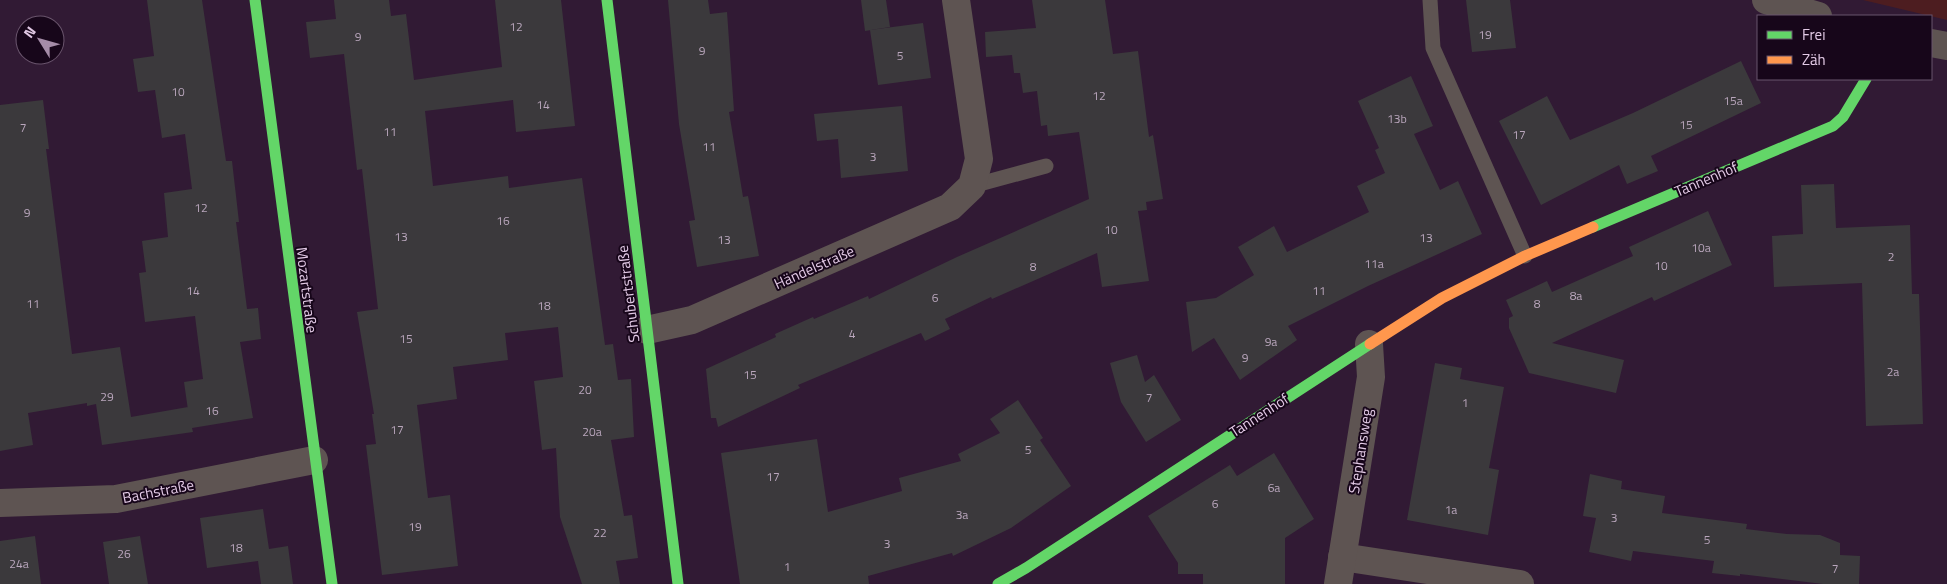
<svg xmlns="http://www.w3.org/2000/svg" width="1947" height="584" viewBox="0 0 1947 584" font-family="'Titillium Web',sans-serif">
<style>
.green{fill:#4d1d20}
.building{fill:#3b393c}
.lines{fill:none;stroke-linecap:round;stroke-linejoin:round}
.lane{stroke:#5e5452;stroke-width:15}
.street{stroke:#5e5452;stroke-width:28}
.fast{stroke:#63d668;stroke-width:11}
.slow{stroke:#ff974d;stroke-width:11}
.labels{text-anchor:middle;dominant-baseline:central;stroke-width:4;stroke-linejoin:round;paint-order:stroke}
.number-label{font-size:12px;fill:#b9a6bc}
.street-label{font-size:15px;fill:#e3cae6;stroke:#17061a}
</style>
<rect width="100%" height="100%" fill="#311a34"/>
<path class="green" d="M1863 0H1947V20Z"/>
<g class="building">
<path d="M147 0H202L226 161H232L239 222H236L247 309 258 308 261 339 240 342 253 418 192 428 193 432 102 445 96 404 87 406V403L28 413 33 445 0 451V105L43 100 49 149H46L72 354 120 347 131 417 188 407V410L184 382 203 379 195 316 145 322 139 273 146 272 142 241 168 237 164 193 192 189 185 134 162 138 155 90 138 92 133 59 154 56Z"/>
<path d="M334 0H389L391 16 406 14 414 80 502 67 495 0H561L575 126 516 132 513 100 425 111 433 186 508 176 509 188 582 178 605 345 613 344 618 380 631 379 634 437 611 440 624 516 632 515 638 558 616 561 620 584H582L560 517 556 448 542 450 534 381 563 377 558 327 505 333 508 360 453 367 457 399 417 405 428 498 450 495 458 566 382 575 366 445 376 444 372 414H374L357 312 378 309 362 169 357 170 344 54 310 58 306 22 336 19Z"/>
<path d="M668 0H708L710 14 727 12 734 111 729 112 743 197 748 196 759 256 697 267 689 221 695 220 679 124Z"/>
<path d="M861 0H886L890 27 865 31Z"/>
<path d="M1032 0H1105L1113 54 1138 51 1149 137 1153 135 1163 199 1146 202 1147 210 1138 211 1149 281 1102 287 1097 253 992 299 991 297 945 319 950 329 925 341 921 333 798 385 800 388 718 427 716 418H711L706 369 776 337 775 334 813 317 814 319 868 296 869 299 957 257 1089 199 1079 132 1048 136 1047 125 1041 126 1037 91 1023 93 1020 73H1014L1012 55 986 57 985 32 1036 28Z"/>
<path d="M1466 0H1510L1516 48 1472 52Z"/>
<path d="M923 23 931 78 878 85 870 30Z"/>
<path d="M1741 61 1761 103 1651 156 1658 171 1627 184 1619 165 1541 205 1499 121 1547 96 1570 140 1633 113Z"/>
<path d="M1411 76 1433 126 1414 134 1440 190 1458 181 1482 234 1368 286 1288 326 1297 340 1240 380 1214 338 1192 352 1186 302 1216 298 1254 275 1238 247 1274 226 1287 252 1369 212 1357 186 1385 173 1375 150 1379 148 1358 101Z"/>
<path d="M902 106 908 171 841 178 838 139 817 141 814 114Z"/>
<path d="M1834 184 1836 228 1910 225 1912 294H1919L1923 424 1866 426 1862 283 1774 287 1772 236 1803 234 1801 185Z"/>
<path d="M1708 211 1732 265 1654 301 1652 297 1552 343 1624 360 1616 393 1529 373 1509 328V318L1513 316 1506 300 1547 281 1552 292 1633 256 1629 247Z"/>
<path d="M1137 355 1145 382 1154 375 1181 420 1146 442 1121 402 1110 363Z"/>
<path d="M1435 363 1462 368 1460 379 1504 387 1489 468 1499 470 1488 535 1407 520Z"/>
<path d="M1018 400 1043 438 1040 440 1071 486 1011 528 953 556 952 553 868 576 869 584H740L721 453 817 439 828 512 902 491 899 478 961 461 958 454 1000 433 990 419Z"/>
<path d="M1274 453 1314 519 1285 538V584H1203V574H1178V563L1148 516 1230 465 1237 476Z"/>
<path d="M1590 474 1622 481 1621 489 1665 496 1662 513 1747 524 1746 529 1787 534 1820 535 1840 543V555L1860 556 1859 584H1823L1740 574V576L1712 573 1714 561 1633 551 1631 561 1589 552 1596 518 1583 516Z"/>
<path d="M263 509 269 549 288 546 293 584H261L258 561 207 568 200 518Z"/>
<path d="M35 536 41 584H0V541Z"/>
<path d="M140 536 148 584H109L103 542Z"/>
</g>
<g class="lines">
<g class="lane">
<path d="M1430 0 1433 48 1525 256"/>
<path d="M972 186 1046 166"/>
</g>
<g class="street">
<path d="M1766 0 1818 16"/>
<path d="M1931 43 1947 46"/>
<path d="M647 330 692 320 950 207 972 186 979 159 956 0"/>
<path d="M0 503 116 499 314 460"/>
<path d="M1342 557 1520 584"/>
<path d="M1338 584 1371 377 1369 344"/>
</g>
<g class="fast">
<path d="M255 0 332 584"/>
<path d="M607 0 678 584"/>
<path d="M1593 227 1833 126 1843 117 1866 79"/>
<path d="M998 584 1026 568 1370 344"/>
</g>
<path class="slow" d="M1370 344 1442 298 1525 256 1593 227"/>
</g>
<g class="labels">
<g class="number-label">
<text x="516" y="26">12</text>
<text x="1485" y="34">19</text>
<text x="358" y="36">9</text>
<text x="702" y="50">9</text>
<text x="900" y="55">5</text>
<text x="178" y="91">10</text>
<text x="1099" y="95">12</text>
<text x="1733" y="100">15a</text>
<text x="543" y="104">14</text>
<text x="1397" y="118">13b</text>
<text x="1686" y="124">15</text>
<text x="23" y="127">7</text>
<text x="390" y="131">11</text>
<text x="1519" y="134">17</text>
<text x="709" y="146">11</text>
<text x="873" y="156">3</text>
<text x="201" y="207">12</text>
<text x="27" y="212">9</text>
<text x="503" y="220">16</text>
<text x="1111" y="229">10</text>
<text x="401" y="236">13</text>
<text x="1426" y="237">13</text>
<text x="724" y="239">13</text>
<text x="1701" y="247">10a</text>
<text x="1891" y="256">2</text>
<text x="1374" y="263">11a</text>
<text x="1661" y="265">10</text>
<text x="1033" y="266">8</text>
<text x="193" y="290">14</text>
<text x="1319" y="290">11</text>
<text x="1576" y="295">8a</text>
<text x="935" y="297">6</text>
<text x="33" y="303">11</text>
<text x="1537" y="303">8</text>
<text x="544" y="305">18</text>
<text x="852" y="333">4</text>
<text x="406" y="338">15</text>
<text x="1271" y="341">9a</text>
<text x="1245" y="357">9</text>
<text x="1893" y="371">2a</text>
<text x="750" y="374">15</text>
<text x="585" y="389">20</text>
<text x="107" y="396">29</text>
<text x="1149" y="397">7</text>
<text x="1465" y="402">1</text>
<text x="212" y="410">16</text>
<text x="397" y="429">17</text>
<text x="592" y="431">20a</text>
<text x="1028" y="449">5</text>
<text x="773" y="476">17</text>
<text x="1274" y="487">6a</text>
<text x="1215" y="503">6</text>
<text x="1451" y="509">1a</text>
<text x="962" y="514">3a</text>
<text x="1614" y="517">3</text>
<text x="415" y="526">19</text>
<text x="600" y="532">22</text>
<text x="1707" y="539">5</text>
<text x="887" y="543">3</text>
<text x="236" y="547">18</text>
<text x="124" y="553">26</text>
<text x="19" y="563">24a</text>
<text x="787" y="566">1</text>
<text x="1835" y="568">7</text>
</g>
<g class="street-label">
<text transform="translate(1706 179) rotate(-23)">Tannenhof</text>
<text transform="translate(814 267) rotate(-24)">Händelstraße</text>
<text transform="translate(307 290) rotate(83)">Mozartstraße</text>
<text transform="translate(628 294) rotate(-97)">Schubertstraße</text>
<text transform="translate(1259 415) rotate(-33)">Tannenhof</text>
<text transform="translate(1360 451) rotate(-81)">Stephansweg</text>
<text transform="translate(158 491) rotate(-11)">Bachstraße</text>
</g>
</g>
<rect x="1757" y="15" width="175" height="65" fill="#17061a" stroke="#69546c"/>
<rect x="1767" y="31" width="25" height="8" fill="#63d668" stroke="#69546c"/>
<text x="1802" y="40" font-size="15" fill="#e3cae6">Frei</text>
<rect x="1767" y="56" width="25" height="8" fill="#ff974d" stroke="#69546c"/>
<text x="1802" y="65" font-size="15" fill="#e3cae6">Zäh</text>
<g transform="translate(40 40) rotate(307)"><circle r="24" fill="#17061a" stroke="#69546c"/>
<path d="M0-4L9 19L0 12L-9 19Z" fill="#a58ca8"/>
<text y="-8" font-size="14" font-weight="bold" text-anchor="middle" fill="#e3cae6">N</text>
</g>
</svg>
